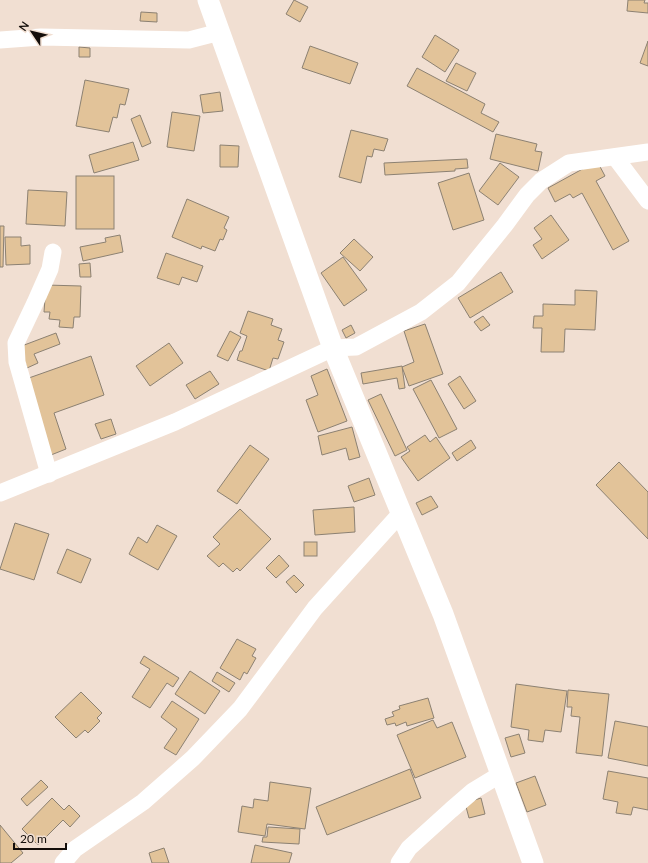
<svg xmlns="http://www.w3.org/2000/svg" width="648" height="863" viewBox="0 0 648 863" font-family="Lato,sans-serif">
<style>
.building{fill:#e2c399;stroke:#8c8172}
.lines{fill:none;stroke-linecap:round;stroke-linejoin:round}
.minor{stroke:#fff;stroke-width:17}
.tertiary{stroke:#fff;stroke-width:21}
</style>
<rect width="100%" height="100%" fill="#f1dfd2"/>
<g class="building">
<path d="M294 0 308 7 300 22 286 14Z"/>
<path d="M628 0H645L644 3H648V13L627 11Z"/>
<path d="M141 12 157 13V22L140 21Z"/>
<path d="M435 35 459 50 445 72 422 57Z"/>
<path d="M648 41V66L640 63Z"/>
<path d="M310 46 358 63 350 84 302 68Z"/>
<path d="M79 47 90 48V57H79Z"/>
<path d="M456 63 476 73 467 91 446 81Z"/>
<path d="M417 68 485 104 481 113 499 122 493 132 407 86Z"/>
<path d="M85 80 129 89 125 105 120 104 117 118 113 117 109 132 76 126Z"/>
<path d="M220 92 223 111 203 113 200 95Z"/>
<path d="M172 112 200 116 194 151 167 147Z"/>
<path d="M140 115 151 143 142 147 131 119Z"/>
<path d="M351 130 388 139 384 151 374 149 372 157 367 156 361 183 339 177Z"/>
<path d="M496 134 537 144 535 151 542 152 538 171 490 159Z"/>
<path d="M133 142 139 160 94 173 89 155Z"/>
<path d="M220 145 239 146 238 167H220Z"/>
<path d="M467 159 468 168 455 169V171L385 175 384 163Z"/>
<path d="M597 161 605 176 596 181 629 241 613 250 582 193 573 198 570 194 555 202 548 188Z"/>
<path d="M500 163 519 177 498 205 479 191Z"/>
<path d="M469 173 484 220 453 230 438 183Z"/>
<rect x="76" y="176" width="38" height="53"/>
<path d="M28 190 67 192 65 226 26 224Z"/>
<path d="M187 199 229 217 224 228 227 230 223 240 220 239 215 251 202 246 201 249 172 237Z"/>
<path d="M551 215 569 240 542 259 533 245 542 239 534 228Z"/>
<path d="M0 226H4L3 267H0Z"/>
<path d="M120 235 123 252 83 261 80 247 106 242 105 238Z"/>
<path d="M5 237H21V246L30 245V264L6 265Z"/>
<path d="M354 239 373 257 360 271 340 253Z"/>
<path d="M166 253 203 266 197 282 182 277 179 285 157 278Z"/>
<path d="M343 257 367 290 344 306 321 273Z"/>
<path d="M90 263 91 277H80L79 264Z"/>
<path d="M501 272 513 292 470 318 458 298Z"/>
<path d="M46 285 81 286 80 317H74L73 328 59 327 60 320 49 319 50 312H44Z"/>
<path d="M575 290 597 291 595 330 565 329 564 352H541L542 328H533L534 316H543V304L575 305Z"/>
<path d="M248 311 273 319 271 325 282 329 278 340 284 342 278 359 273 358 269 371 237 360 240 351H242L247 336 240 333Z"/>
<path d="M483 316 490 325 481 331 474 322Z"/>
<path d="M425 324 443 374 409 386 402 367 414 362 404 331Z"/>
<path d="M351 325 355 333 346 338 342 330Z"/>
<path d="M230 331 241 337 228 361 217 356Z"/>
<path d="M56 333 60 344 34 354 38 363 27 368 19 347Z"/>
<path d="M169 343 183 363 150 386 136 366Z"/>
<path d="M91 356 104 395 54 413 66 449 51 455 26 379Z"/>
<path d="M402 366 405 388 399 389 397 378 363 384 361 373Z"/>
<path d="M327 369 347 421 318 432 306 400 318 395 311 376Z"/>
<path d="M210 371 219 384 195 399 186 385Z"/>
<path d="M460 376 476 401 464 409 448 384Z"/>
<path d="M431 380 457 429 439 438 413 389Z"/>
<path d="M381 394 407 450 395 456 368 400Z"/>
<path d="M111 419 116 434 101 439 95 424Z"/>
<path d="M352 427 360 457 349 460 346 448 322 455 318 436Z"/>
<path d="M425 435 430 442 436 437 450 458 418 481 401 457 410 451 407 447Z"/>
<path d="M471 440 476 448 457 461 452 453Z"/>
<path d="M250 445 269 459 237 504 217 491Z"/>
<path d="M619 462 648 492V539L596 485Z"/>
<path d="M369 478 375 495 354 502 348 486Z"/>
<path d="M431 496 438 507 422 515 416 503Z"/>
<path d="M354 507 355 532 315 535 313 510Z"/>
<path d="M240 509 271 539 240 571 237 568 233 572 223 563 219 567 207 556 220 544 213 537Z"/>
<path d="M15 523 49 534 34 580 0 569Z"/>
<path d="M157 525 177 536 158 570 129 554 138 537 147 543Z"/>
<rect x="304" y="542" width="13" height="14"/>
<path d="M67 549 91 559 81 583 57 573Z"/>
<path d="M279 555 289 566 276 578 266 568Z"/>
<path d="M294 575 304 585 296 593 286 582Z"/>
<path d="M237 639 256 649 252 656 256 658 247 674 244 672 240 680 220 668Z"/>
<path d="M144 656 179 678 173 687 167 683 150 708 132 697 150 669 140 663Z"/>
<path d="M190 671 220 691 205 714 175 694Z"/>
<path d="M217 672 235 683 229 692 212 681Z"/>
<path d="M516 684 567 691 561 732 545 730 543 742 528 740 529 730 511 727Z"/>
<path d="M568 690 609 694 602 756 576 753 580 717 571 716 572 707H567Z"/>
<path d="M81 692 102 713 97 718 100 721 88 733 85 730 76 738 55 717Z"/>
<path d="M428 698 434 718 407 726 406 722 396 726 395 723 387 725 385 719 394 716 392 712 400 709 399 706Z"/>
<path d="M172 701 199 719 176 755 164 748 177 729 161 717Z"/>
<path d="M433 720 437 728 452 722 466 757 415 778 397 735Z"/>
<path d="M615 721 648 727V766L608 758Z"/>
<path d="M519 734 525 753 511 757 505 738Z"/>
<path d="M410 769 421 798 327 835 316 807Z"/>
<path d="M608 771 648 778V810L633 807 631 815 616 813 618 802 603 799Z"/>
<path d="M535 776 546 805 527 812 516 783Z"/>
<path d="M41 780 48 787 27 806 21 799Z"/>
<path d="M270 782 311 788 305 829 267 824 265 836 238 832 242 806 253 808 254 799 268 801Z"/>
<path d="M52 798 64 810 69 805 80 816 70 827 63 820 38 845 22 829Z"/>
<path d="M481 798 485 814 469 818 465 803Z"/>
<path d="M0 825 23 853 11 863H0Z"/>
<path d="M268 827 300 829 299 844 262 842 263 837H267Z"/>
<path d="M255 845 292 853 289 863H251Z"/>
<path d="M164 848 169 863H152L149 853Z"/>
</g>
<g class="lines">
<g class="minor">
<path d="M0 40 41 37 189 40 220 32"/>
<path d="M615 157 648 201"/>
<path d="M49 474 17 362 16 343 35 303 50 269 53 252"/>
<path d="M0 493 175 422 333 348 356 347 421 312 458 283 505 225 527 195 541 181 569 163 648 152"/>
<path d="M63 863 75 849 143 802 193 758 240 709 315 608 401 513"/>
<path d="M399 863 409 848 451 810 473 791 501 774"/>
</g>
<path class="tertiary" d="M208 0 333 348 443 614 533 863"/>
</g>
<g transform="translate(32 32) rotate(305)" stroke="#f1dfd2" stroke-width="3" paint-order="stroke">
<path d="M0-3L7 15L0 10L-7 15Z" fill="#140e0a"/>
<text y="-6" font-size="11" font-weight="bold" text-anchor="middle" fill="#140e0a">N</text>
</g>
<path d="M14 843v6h52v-6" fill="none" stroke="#140e0a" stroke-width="2"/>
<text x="20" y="843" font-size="12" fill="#140e0a" stroke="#f1dfd2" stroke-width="3" paint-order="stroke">20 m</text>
</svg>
